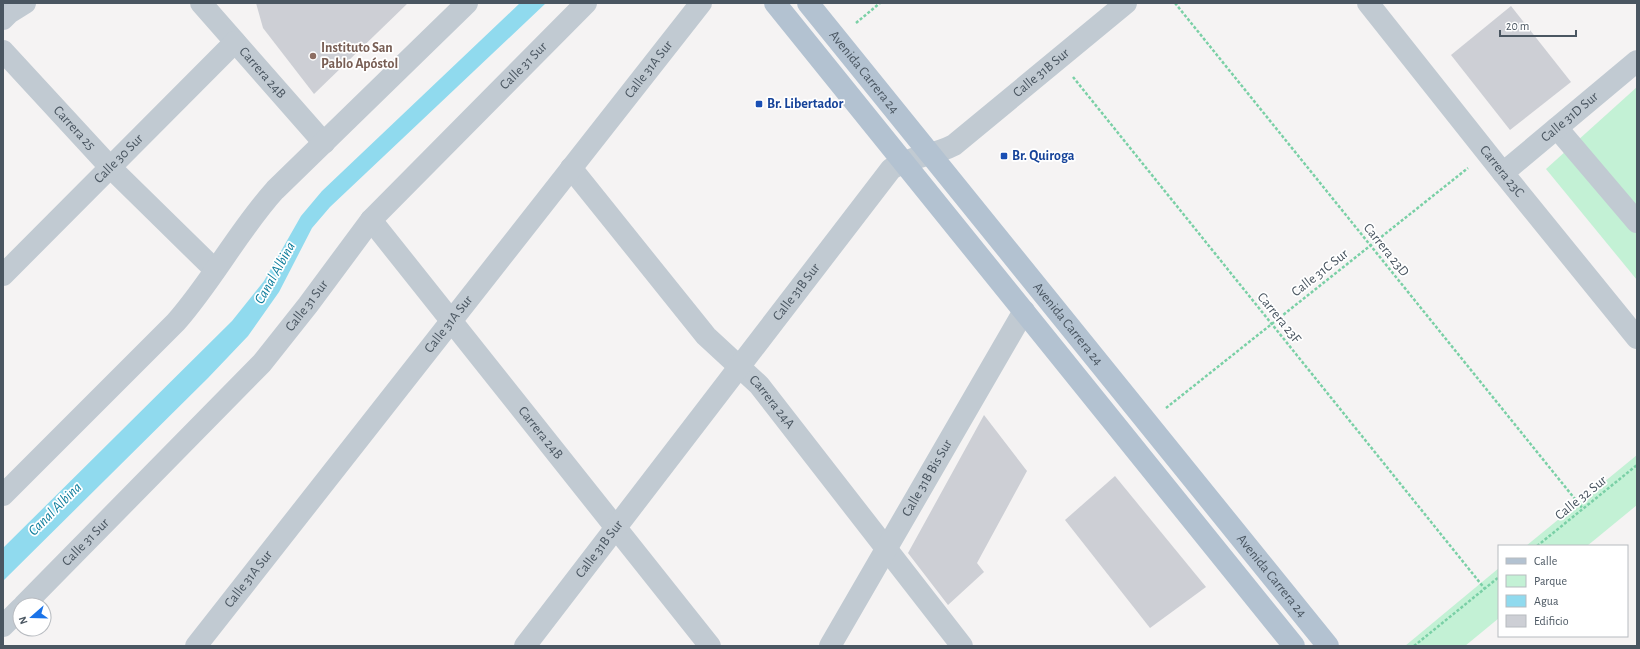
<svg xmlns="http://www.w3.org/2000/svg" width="1640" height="649" viewBox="0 0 1640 649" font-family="'Alegreya Sans',sans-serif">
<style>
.green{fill:#c3f1d5}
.water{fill:#90daee}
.building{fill:#cdcfd5}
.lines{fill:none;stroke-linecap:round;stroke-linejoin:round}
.path{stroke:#7ad0a6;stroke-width:2.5;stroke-dasharray:3 2;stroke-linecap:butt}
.minor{stroke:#c1cad2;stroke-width:22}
.major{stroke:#b3c2d1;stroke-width:22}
.education-dot{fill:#8d6e63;stroke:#fff;stroke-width:1.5}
.transit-dot{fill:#1a4fb4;stroke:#fff;stroke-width:1.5}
.labels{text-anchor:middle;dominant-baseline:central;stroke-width:3.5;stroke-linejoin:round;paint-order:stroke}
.education-label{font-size:14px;font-weight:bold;fill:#785e54;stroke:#fff;text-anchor:start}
.street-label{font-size:14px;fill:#4a5661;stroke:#fff}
.transit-label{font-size:14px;font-weight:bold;fill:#164399;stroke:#fff;text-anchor:start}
.water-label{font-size:15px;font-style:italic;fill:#0c7c9b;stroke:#fff}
</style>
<rect width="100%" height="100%" fill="#f5f3f3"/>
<g class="green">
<path d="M1637 87V280L1546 169Z"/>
<path d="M1637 455V505L1587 546H1526Z"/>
<path d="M1499 568V618L1465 646H1405Z"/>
</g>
<path class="water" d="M520 3H546L330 207 312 228 279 292 248 336 208 378 3 581V548L232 321 264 281 301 216 322 191Z"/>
<g class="building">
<path d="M256 3H408L314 94 263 28Z"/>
<path d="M1511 6 1571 82 1510 130 1451 55Z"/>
<path d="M984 415 1027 471 977 563 984 572 948 605 908 553Z"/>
<path d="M1115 476 1206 587 1150 628 1065 520Z"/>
</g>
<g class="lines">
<g class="path">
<path d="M1175 3 1583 509"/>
<path d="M856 23 880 3"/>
<path d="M1073 77 1485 589"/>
<path d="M1166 408 1468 168"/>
<path d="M1537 546 1637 465"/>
<path d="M1414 646 1499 577"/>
</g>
<g class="minor">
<path id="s1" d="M201 3 324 143"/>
<path id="s2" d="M1368 3 1503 173 1637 338"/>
<path d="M3 19 9 13 25 3"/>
<path id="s3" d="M3 51 110 167 215 270"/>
<path d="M1557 128 1637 222"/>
<path id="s4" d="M571 168 706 336 759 385 962 646"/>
<path id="s5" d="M1503 173 1637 61"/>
<path id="s6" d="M371 220 710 646"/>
<path id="s7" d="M3 275 235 42"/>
<path d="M3 495 176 322C213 280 238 231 275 190L467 3"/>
<path id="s8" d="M24 605 262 363 308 305 371 220 586 3"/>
<path d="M3 626 20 609"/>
<path id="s9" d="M196 646 701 3"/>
<path id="s10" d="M525 646 891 169C911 156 933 156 954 145L1126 3"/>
<path id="s11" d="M830 646 1024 311"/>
</g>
<g class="major">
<path d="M775 3 1294 646"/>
<path id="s12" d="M808 3 1328 646"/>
</g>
</g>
<circle class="education-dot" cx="313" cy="56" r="4"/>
<g class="transit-dot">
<rect x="755" y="100" width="8" height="8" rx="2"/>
<rect x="1000" y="152" width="8" height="8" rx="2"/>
</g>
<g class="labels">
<g class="education-label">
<text x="321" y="48">Instituto San<tspan x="321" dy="16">Pablo Apóstol</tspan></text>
</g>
<g class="street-label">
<text stroke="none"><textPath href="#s8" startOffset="736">Calle 31 Sur</textPath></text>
<text stroke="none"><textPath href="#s9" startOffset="733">Calle 31A Sur</textPath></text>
<text stroke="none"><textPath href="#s12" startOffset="89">Avenida Carrera 24</textPath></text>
<text stroke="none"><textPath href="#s1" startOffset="93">Carrera 24B</textPath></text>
<text stroke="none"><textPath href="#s10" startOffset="782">Calle 31B Sur</textPath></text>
<text stroke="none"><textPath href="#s5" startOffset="87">Calle 31D Sur</textPath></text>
<text stroke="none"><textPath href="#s3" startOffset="105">Carrera 25</textPath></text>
<text stroke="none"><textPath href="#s7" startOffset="164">Calle 30 Sur</textPath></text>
<text stroke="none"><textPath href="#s2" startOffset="215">Carrera 23C</textPath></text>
<text transform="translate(1386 250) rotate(51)">Carrera 23D</text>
<text transform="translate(1320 273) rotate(-38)">Calle 31C Sur</text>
<text stroke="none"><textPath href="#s10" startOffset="446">Calle 31B Sur</textPath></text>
<text stroke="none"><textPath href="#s8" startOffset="412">Calle 31 Sur</textPath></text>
<text transform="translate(1279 318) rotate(51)">Carrera 23F</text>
<text stroke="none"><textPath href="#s12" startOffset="413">Avenida Carrera 24</textPath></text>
<text stroke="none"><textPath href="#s9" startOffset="409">Calle 31A Sur</textPath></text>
<text stroke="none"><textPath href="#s4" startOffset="309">Carrera 24A</textPath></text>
<text stroke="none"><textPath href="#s6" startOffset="272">Carrera 24B</textPath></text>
<text stroke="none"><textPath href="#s11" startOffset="194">Calle 31B Bis Sur</textPath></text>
<text transform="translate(1581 498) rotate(-39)">Calle 32 Sur</text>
<text stroke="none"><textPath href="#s8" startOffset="88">Calle 31 Sur</textPath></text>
<text stroke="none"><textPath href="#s10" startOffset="122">Calle 31B Sur</textPath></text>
<text stroke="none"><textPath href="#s12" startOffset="737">Avenida Carrera 24</textPath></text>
<text stroke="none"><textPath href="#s9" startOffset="85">Calle 31A Sur</textPath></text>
</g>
<g class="transit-label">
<text x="767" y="104">Br. Libertador</text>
<text x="1012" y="156">Br. Quiroga</text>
</g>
<g class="water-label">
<text transform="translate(275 273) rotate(-61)">Canal Albina</text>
<text transform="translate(55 509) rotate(-45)">Canal Albina</text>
</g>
</g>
<rect width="1640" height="649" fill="none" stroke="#4a5661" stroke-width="8"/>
<rect x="1498" y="545" width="130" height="92" fill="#ffffff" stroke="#b7bbc0"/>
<rect x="1506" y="558" width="20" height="6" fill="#b3c2d1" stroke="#b7bbc0"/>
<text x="1534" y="565" font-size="12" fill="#4a5661">Calle</text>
<rect x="1506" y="575" width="20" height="12" fill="#c3f1d5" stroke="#b7bbc0"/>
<text x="1534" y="585" font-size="12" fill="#4a5661">Parque</text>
<rect x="1506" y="595" width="20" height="12" fill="#90daee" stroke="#b7bbc0"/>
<text x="1534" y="605" font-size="12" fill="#4a5661">Agua</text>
<rect x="1506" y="615" width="20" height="12" fill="#cdcfd5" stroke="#b7bbc0"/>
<text x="1534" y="625" font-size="12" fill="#4a5661">Edificio</text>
<g transform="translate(32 617) rotate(250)"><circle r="19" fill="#ffffff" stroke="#b7bbc0"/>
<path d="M0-3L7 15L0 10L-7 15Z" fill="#1a73e8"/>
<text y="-6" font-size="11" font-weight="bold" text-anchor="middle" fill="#4a5661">N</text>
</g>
<path d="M1500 30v6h76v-6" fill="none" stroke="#4a5661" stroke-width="2"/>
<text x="1506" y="30" font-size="12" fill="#4a5661" stroke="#ffffff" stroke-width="3" paint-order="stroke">20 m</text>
</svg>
